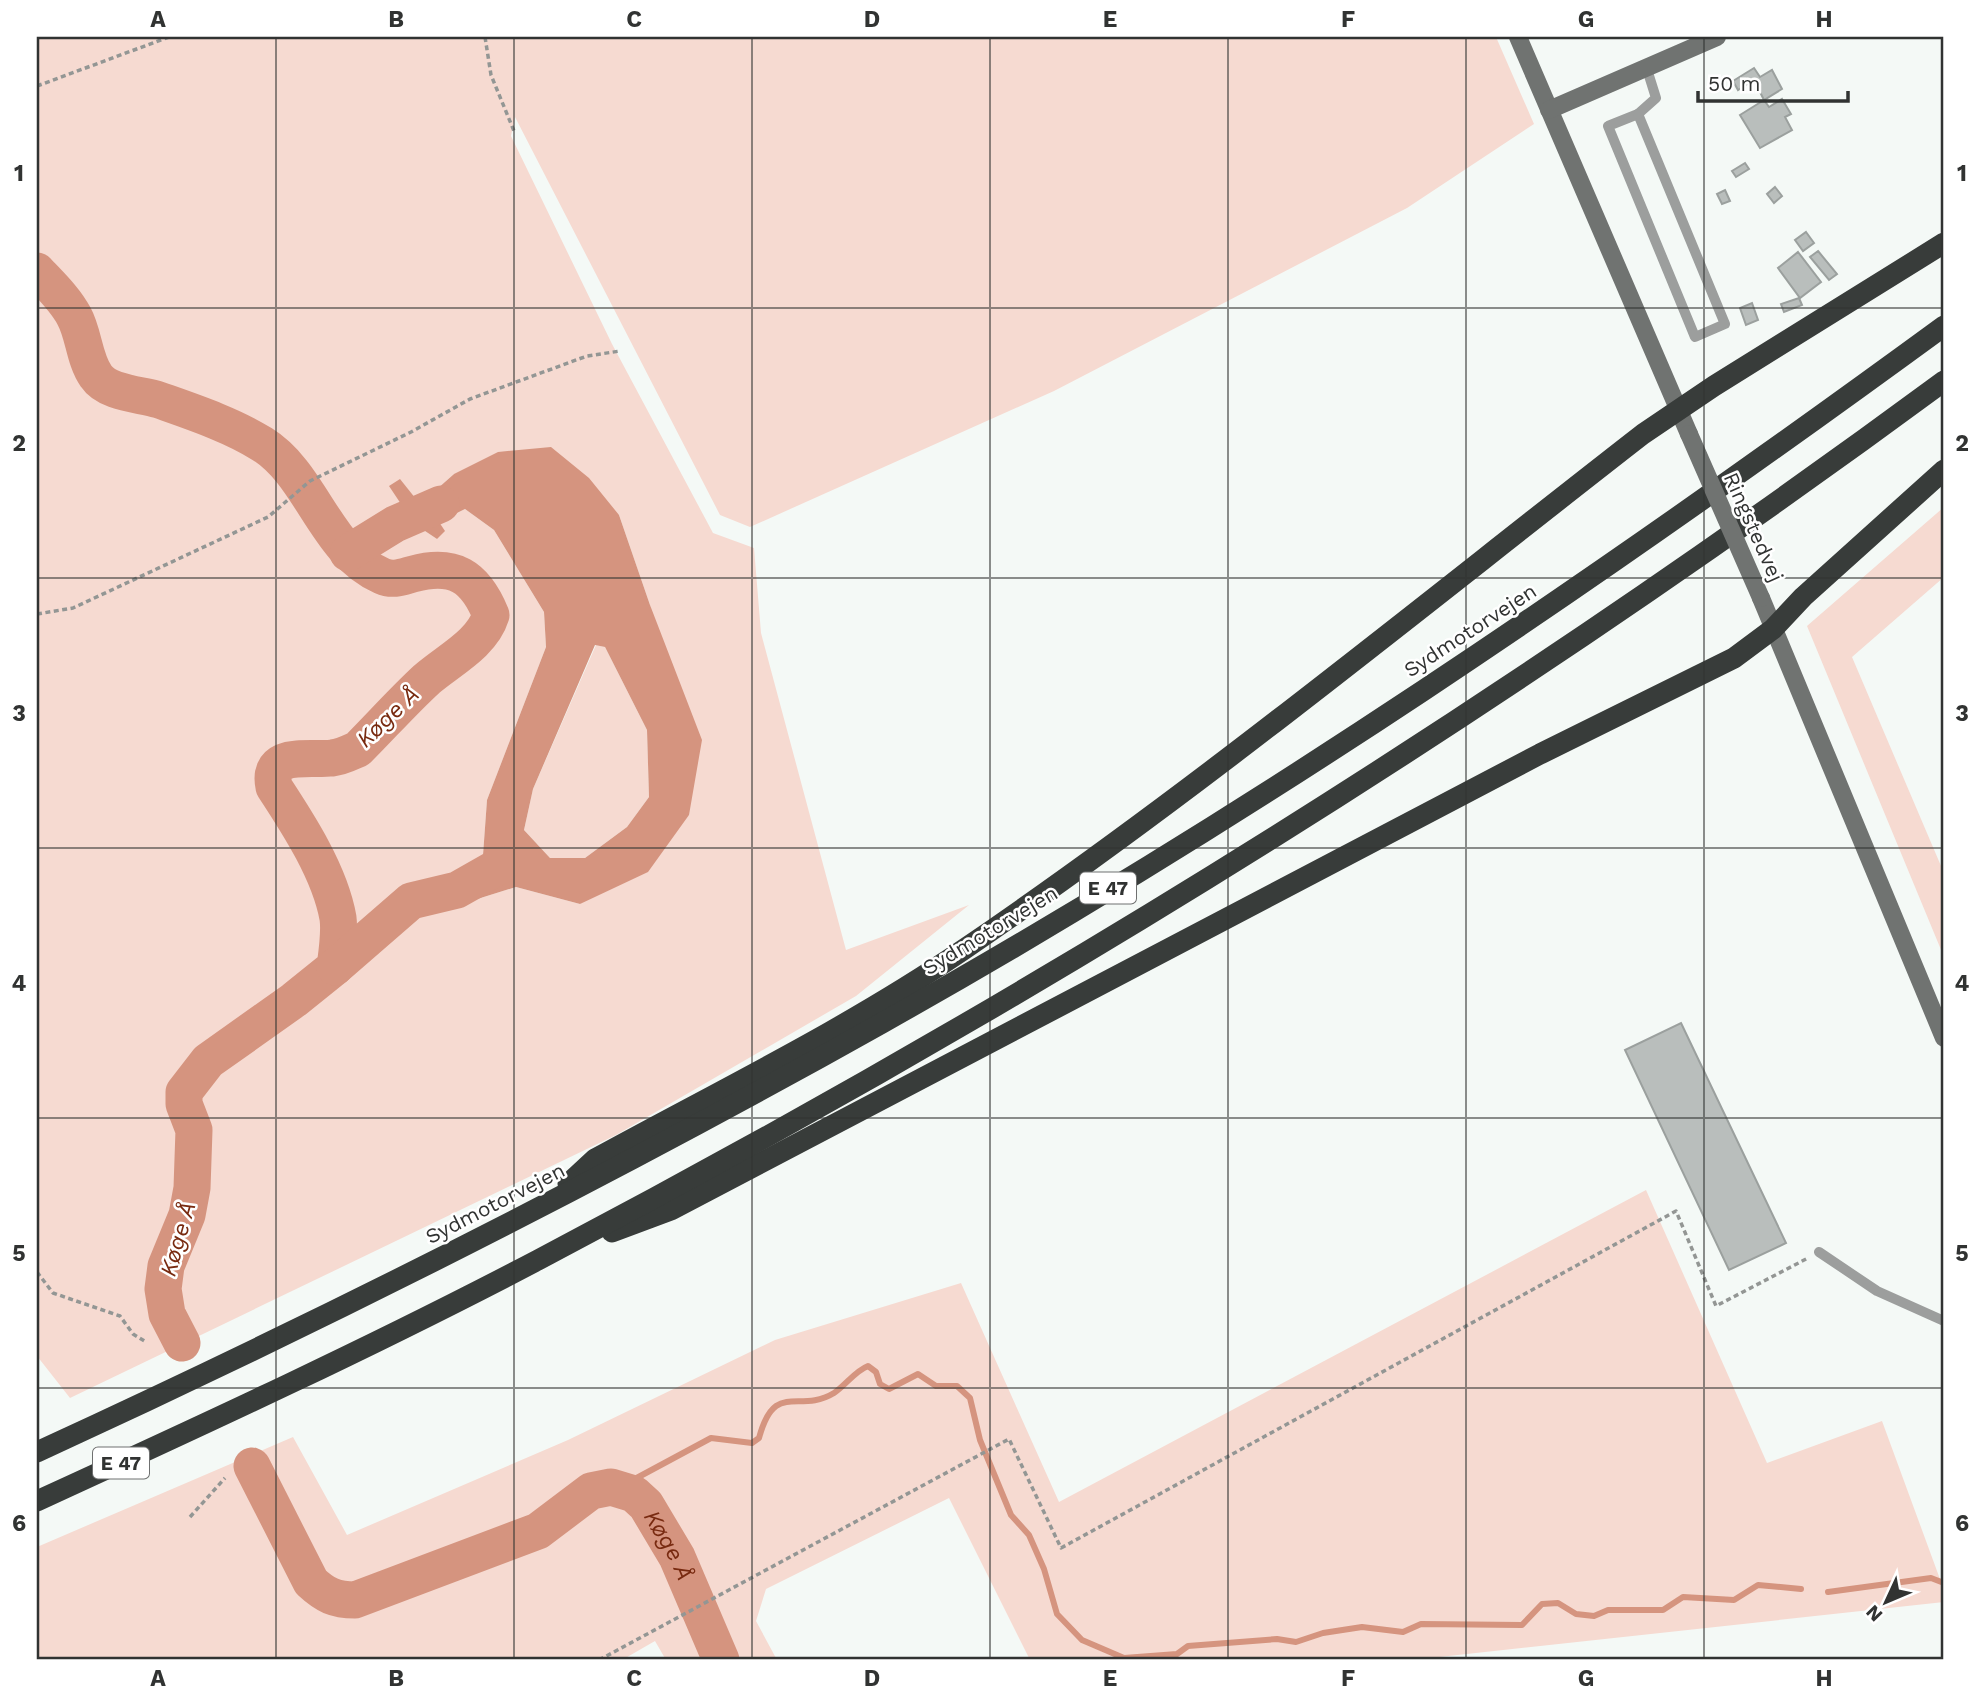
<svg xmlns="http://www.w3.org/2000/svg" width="1981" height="1697" viewBox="0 0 1981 1697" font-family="'Work Sans',sans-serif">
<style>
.green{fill:#f6dad1;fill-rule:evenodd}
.water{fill:#d5947f;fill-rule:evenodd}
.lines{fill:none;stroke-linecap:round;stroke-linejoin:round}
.stream{stroke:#d5947f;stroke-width:6}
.river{stroke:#d5947f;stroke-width:37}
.building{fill:#b9bebc;stroke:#9ba09e;stroke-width:2}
.path{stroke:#939694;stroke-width:3.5;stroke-dasharray:5 3.5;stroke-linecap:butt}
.lane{stroke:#9c9e9d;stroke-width:10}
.secondary{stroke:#707371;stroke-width:18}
.highway{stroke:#383c3a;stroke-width:21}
.secondary-bridge{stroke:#707371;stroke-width:18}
.grid{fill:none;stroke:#313332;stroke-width:2;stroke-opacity:0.55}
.labels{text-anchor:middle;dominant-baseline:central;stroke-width:5;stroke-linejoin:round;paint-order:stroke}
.shield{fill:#fff;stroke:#6f7070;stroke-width:2}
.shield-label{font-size:19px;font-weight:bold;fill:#313332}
.street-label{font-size:21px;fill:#313332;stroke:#fff}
.water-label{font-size:23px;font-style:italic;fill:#782a10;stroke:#fff}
.neatline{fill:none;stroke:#313332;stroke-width:2.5}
.grid-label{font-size:23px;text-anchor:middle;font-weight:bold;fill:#313332}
</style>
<rect width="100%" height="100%" fill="#f4f9f6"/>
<g class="green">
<path d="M37 37H1496L1534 124 1407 208 1054 391 750 527 720 515 515 117 511 136 612 344 713 533 754 548 761 633 846 950 969 905 856 996 616 1135 70 1398 37 1356ZM454 474 619 515 650 605 689 815 580 904 516 887 471 901 446 876 483 855 487 800 546 647 544 612 494 530 465 509 438 523 437 539 416 525 396 523 406 510 400 480 420 504Z"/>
<path d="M1944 507V577L1852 657 1944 873V957L1807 626Z"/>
<path d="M596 645 605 647 647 730 649 797 627 827 585 858H550L524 830 533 789Z"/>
<path d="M1646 1190 1767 1463 1882 1421 1944 1590V1602L1412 1660H1030L949 1498 766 1589 756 1621 777 1660H666L655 1641 622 1660H37V1547L293 1437 347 1535 568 1440 775 1340 961 1283 1059 1502Z"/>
</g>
<path class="water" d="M551 447 589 478 619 515 650 605 702 740 689 815 648 872 580 904 516 887 471 901 446 877 483 855 487 800 546 647 544 612 494 530 465 509 439 522 445 531 437 539 416 525 395 524 405 510 389 486 400 479 420 504 454 474 498 452ZM595 645 605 647 647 730 649 797 627 827 585 858H550L524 830 533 789Z"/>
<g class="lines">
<g class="stream">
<path d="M618 1488 711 1438 752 1443 759 1438C775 1379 798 1415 834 1393 846 1385 855 1371 868 1366L876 1372 880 1384 889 1389 918 1374 936 1386H957L970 1398 980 1440 1011 1515 1029 1535 1044 1569 1057 1614 1082 1640 1124 1658 1177 1654 1188 1646 1277 1639 1296 1642 1323 1633 1362 1627 1403 1632 1421 1624 1522 1625 1542 1604 1558 1603 1576 1614 1594 1616 1608 1610H1663L1683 1597 1734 1600 1758 1585 1801 1589"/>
<path d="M1828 1592 1931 1578 1944 1583"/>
</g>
<g class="river">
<path d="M37 271C50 285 65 299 74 316 84 334 84 359 96 376 108 394 141 394 159 400 193 412 232 425 262 444 312 475 325 551 382 576 393 581 402 577 413 574 454 563 475 576 491 615 482 644 449 660 427 679 403 701 381 726 358 749 349 753 342 757 332 758 308 761 266 750 274 787 299 825 330 873 338 918 340 933 337 952 335 967L294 1000 208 1061 184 1092V1104L194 1130 192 1188 187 1215 166 1266 163 1289 167 1314 182 1343"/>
<path d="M348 553 395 524 441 504"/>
<path d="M335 967 411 901 457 890 501 865"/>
<path id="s1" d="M252 1466 311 1582C325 1595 335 1600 355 1600L538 1531 591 1491 611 1487 634 1494 646 1505 677 1557 721 1660"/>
</g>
</g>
<g class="building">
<path d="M1754 68 1760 77 1772 70 1782 89 1764 100 1754 80 1738 90 1733 81Z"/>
<path d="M1782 99 1791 114 1785 117 1792 130 1760 148 1740 115 1764 100 1769 107Z"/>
<path d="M1745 163 1749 169 1736 177 1732 171Z"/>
<path d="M1775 187 1782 196 1774 203 1767 194Z"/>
<path d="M1725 190 1730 201 1722 204 1717 194Z"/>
<path d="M1806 232 1814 243 1803 251 1795 240Z"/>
<path d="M1818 251 1837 274 1829 280 1810 257Z"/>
<path d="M1798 252 1821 282 1800 298 1778 268Z"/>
<path d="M1799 298 1802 305 1784 312 1781 304Z"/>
<path d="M1752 303 1758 320 1746 325 1740 308Z"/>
<path d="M1681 1023 1786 1243 1729 1270 1625 1050Z"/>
</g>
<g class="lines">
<g class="path">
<path d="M485 37 491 75 514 131"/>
<path d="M37 86 169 37"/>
<path d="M37 614 73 608 268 517 310 481 411 432 470 399 587 356 620 351"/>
<path d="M37 1272 53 1293 120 1316 133 1334 146 1342"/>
<path d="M190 1517 225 1478"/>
<path d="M599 1660 1009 1439 1061 1548 1676 1211 1716 1306 1808 1258"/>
</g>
<g class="lane">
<path d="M1638 114 1725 324 1695 337 1608 126Z"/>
<path d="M1638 114 1656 98 1646 66"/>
<path d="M1819 1252 1877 1291 1944 1321"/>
</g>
<g class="secondary">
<path d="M1518 37 1689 434"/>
<path d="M1549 110 1717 37"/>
<path d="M1761 598 1944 1038"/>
</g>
<g class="highway">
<path d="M568 1184 595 1159C719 1091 847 1029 963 950 1198 790 1419 608 1643 434L1714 386 1944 243"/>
<path d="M612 1232 671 1210 1540 754 1734 658 1773 629 1803 597 1944 470"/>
<path d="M37 1452C324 1320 606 1178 882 1023 1251 816 1602 576 1944 326"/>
<path d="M37 1501C205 1424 374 1346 538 1260 1028 1003 1499 709 1944 381"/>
</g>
<path class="secondary-bridge" d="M1689 434 1761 598"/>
</g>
<path class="grid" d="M276 37V1660M514 37V1660M752 37V1660M990 37V1660M1228 37V1660M1466 37V1660M1704 37V1660M37 308H1944M37 578H1944M37 848H1944M37 1118H1944M37 1388H1944"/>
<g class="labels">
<g class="shield">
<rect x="1080" y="872.5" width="56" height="31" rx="5"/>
<rect x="93" y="1447.5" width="56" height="31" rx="5"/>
</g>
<g class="shield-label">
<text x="1108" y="888">E 47</text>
<text x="121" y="1463">E 47</text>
</g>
<g class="street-label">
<text transform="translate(1754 527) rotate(66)">Ringstedvej</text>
<text transform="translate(1470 630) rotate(-33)">Sydmotorvejen</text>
<text transform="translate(990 930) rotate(-31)">Sydmotorvejen</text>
<text transform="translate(495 1203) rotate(-27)">Sydmotorvejen</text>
</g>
<g class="water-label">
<text transform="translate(388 717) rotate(-44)">Køge Å</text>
<text transform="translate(178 1239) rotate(-74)">Køge Å</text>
<text stroke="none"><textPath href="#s1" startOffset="548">Køge Å</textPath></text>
</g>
</g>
<rect width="1981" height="1697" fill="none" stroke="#ffffff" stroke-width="77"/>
<g transform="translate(1886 1602) rotate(226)" stroke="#ffffff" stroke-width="5" paint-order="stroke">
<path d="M0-5L12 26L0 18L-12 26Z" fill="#313332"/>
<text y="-10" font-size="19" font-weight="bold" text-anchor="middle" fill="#313332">N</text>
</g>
<path d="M1698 91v10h150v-10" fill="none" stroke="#313332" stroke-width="3.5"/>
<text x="1708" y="91" font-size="21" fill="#313332" stroke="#ffffff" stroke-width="5" paint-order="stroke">50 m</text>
<rect x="38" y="38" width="1904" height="1620" class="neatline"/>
<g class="grid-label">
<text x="158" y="27">A</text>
<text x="396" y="27">B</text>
<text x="634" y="27">C</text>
<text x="872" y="27">D</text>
<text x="1110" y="27">E</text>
<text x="1348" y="27">F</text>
<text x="1586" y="27">G</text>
<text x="1824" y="27">H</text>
<text x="19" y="181">1</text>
<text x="1962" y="181">1</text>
<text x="19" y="451">2</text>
<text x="1962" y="451">2</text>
<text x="19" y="721">3</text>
<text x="1962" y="721">3</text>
<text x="19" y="991">4</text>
<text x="1962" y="991">4</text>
<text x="19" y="1261">5</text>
<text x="1962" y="1261">5</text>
<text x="19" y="1531">6</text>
<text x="1962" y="1531">6</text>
<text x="158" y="1686">A</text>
<text x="396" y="1686">B</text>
<text x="634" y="1686">C</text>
<text x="872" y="1686">D</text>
<text x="1110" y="1686">E</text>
<text x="1348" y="1686">F</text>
<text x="1586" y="1686">G</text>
<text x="1824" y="1686">H</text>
</g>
</svg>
